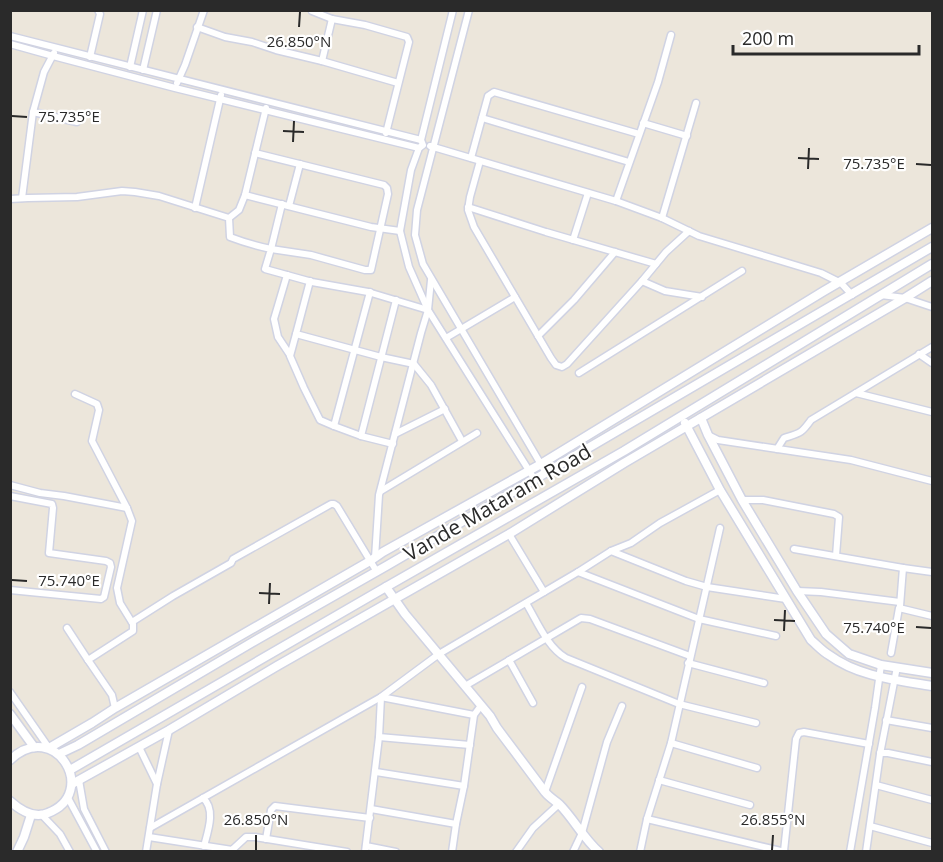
<svg xmlns="http://www.w3.org/2000/svg" width="943" height="862" viewBox="0 0 943 862" font-family="'Open Sans',sans-serif">
<style>
.lines{fill:none;stroke-linecap:round;stroke-linejoin:round}
.street-casing{stroke:#d0d3e3;stroke-width:9}
.secondary-casing{stroke:#d0d3e3;stroke-width:11}
.street{stroke:#fff;stroke-width:6}
.secondary{stroke:#fff;stroke-width:8}
.ticks{fill:none;stroke:#2a2a2a;stroke-width:2}
.labels{text-anchor:middle;dominant-baseline:central;stroke-width:4.5;stroke-linejoin:round;paint-order:stroke}
.street-label{font-size:21px;fill:#2a2a2a;stroke:#fff}
.ticks-label{font-size:15px;text-anchor:middle;fill:#2a2a2a;stroke:#fff;stroke-width:4.5;stroke-linejoin:round;paint-order:stroke}
</style>
<rect width="100%" height="100%" fill="#ece6db"/>
<g class="lines">
<defs>
<g id="street">
<path d="M453 10 421 140 423 145 419 148 411 170 400 231 409 267 428 310 535 480"/>
<path d="M469 10 417 210 415 235 423 264 546 473"/>
<path d="M312 11 332 19 365 25 407 37 409 42 386 133"/>
<path d="M197 27 225 37 252 42 276 50 322 61 398 83"/>
<path d="M10 36 421 140"/>
<path d="M10 44 53 56 175 88 419 148"/>
<path d="M90 57 100 14 98 10"/>
<path d="M322 61 332 19"/>
<path d="M130 67 143 10"/>
<path d="M143 70 157 10"/>
<path d="M177 83 185 65 204 10"/>
<path d="M33 112 77 122"/>
<path d="M482 118 629 162"/>
<path d="M643 123 687 136"/>
<path d="M430 146 616 201 662 218 699 236 821 273 841 283 852 295"/>
<path d="M255 153 384 185 387 188 388 194 371 270H365L311 255 271 249 282 204"/>
<path d="M471 158 488 96 494 92 639 134"/>
<path d="M480 161 470 197 468 210 474 227 551 358 556 365 562 367 567 364 642 281 666 252 689 231"/>
<path d="M245 195 266 108"/>
<path d="M22 198 33 112 44 72 54 53"/>
<path d="M10 199 28 198 77 197 122 191 135 192 159 196 229 218 230 237C243 242 257 246 271 249L265 269 312 282 368 292 428 310"/>
<path d="M616 201 658 82 671 35"/>
<path d="M289 206 300 164"/>
<path d="M468 207 546 232 656 264"/>
<path d="M195 208 221 95"/>
<path d="M229 218 239 210 245 195 371 227 400 231"/>
<path d="M662 218 696 103"/>
<path d="M573 240 588 193"/>
<path d="M287 275 274 319 278 337 290 355"/>
<path d="M310 281 296 334 381 357 414 364 431 385 462 441"/>
<path d="M642 281 665 291 702 297"/>
<path d="M881 295 905 298 932 307"/>
<path d="M296 334 290 356 304 388 320 420 334 426"/>
<path d="M538 336 574 300 615 252"/>
<path d="M446 338 515 297"/>
<path d="M919 354 932 363"/>
<path d="M579 373 742 271"/>
<path d="M856 393 932 412"/>
<path d="M75 394 97 404 99 410 92 441 127 508 132 521 117 588 120 603 133 624V631L88 660 112 695 115 708"/>
<path d="M395 434 445 409"/>
<path d="M708 435 718 440 851 460 932 481"/>
<path d="M361 436 334 426 370 292"/>
<path d="M393 444 361 436 396 300"/>
<path d="M777 449 784 438C800 433 801 434 811 420L932 347"/>
<path d="M10 485 40 493 64 496 127 508"/>
<path d="M381 491 477 433"/>
<path d="M10 496 52 504 53 508 49 553 106 561 110 563 111 567 104 597 101 599 10 590"/>
<path d="M742 500H763L834 514 839 517 836 556"/>
<path d="M509 534 544 592"/>
<path d="M794 549 903 568"/>
<path d="M611 551 686 581 707 587 786 599"/>
<path d="M375 558 379 495 421 333 428 310 431 280"/>
<path d="M578 572 699 619 776 636"/>
<path d="M797 591 821 592 900 602"/>
<path d="M526 603C537 621 547 647 566 658L679 704 756 723"/>
<path d="M900 606 903 568 932 572"/>
<path d="M132 622 173 596 231 563 233 559 331 504H334L337 506 377 572"/>
<path d="M67 628 88 660"/>
<path d="M891 653 899 608 932 616"/>
<path d="M509 660 533 703"/>
<path d="M688 663 764 683"/>
<path d="M465 686 581 618 590 619 690 656"/>
<path d="M10 692 49 748"/>
<path d="M886 720 932 728"/>
<path d="M379 737 470 745"/>
<path d="M671 743 757 768"/>
<path d="M139 747 157 784"/>
<path d="M880 753H888L932 762"/>
<path d="M376 772 464 786"/>
<path d="M79 780 84 809 106 852"/>
<path d="M659 780 750 805"/>
<path d="M876 785 932 800"/>
<path d="M545 792 582 687"/>
<path d="M68 798 97 852"/>
<path d="M203 798C216 809 208 831 204 846"/>
<path d="M371 809 456 824"/>
<path d="M41 814 60 834 70 852"/>
<path d="M647 819 785 852"/>
<path d="M870 826 932 843"/>
<path d="M150 828 381 697 474 715"/>
<path d="M149 837 232 850 246 837H255L347 852"/>
<path d="M266 839 271 810 275 806 370 818"/>
<path d="M366 846 396 852"/>
<path d="M784 851 796 739 799 733 804 732 869 744"/>
<path d="M146 852 157 784 169 730"/>
<path d="M365 852 379 737 381 697 439 654 578 572 611 551 631 543 660 523 720 490"/>
<path d="M452 852 456 824 464 786 474 715 480 707"/>
<path d="M516 852 533 828 559 804"/>
<path d="M573 852 582 833 607 742 622 706"/>
<path d="M640 852 647 819 671 743 720 528"/>
<path d="M850 852 875 708 881 665"/>
<path d="M866 852 880 754 897 667"/>
</g>
<g id="secondary">
<path d="M701 418 708 435 742 500 797 591 826 634 849 654 881 665 932 673"/>
<path d="M685 423 720 490 811 640C817 645 822 651 829 655 859 677 897 680 932 686"/>
<path d="M386 587 405 614 490 716 497 728 545 792C549 797 554 800 559 804 574 819 583 838 599 852"/>
<path d="M10 714 34 747"/>
<path d="M49 748 92 723 115 708 370 561 383 552 541 464 824 291 932 228"/>
<path d="M59 754 78 745 258 639 388 565 932 247"/>
<path d="M10 760C55 717 100 793 48 813 34 819 21 811 10 801"/>
<path d="M70 770 386 587 624 451 932 264"/>
<path d="M72 784 169 730 277 666 509 534 624 463 905 298 932 281"/>
<path d="M17 852 24 837 31 815"/>
</g>
</defs>
<use href="#street" class="street-casing"/>
<use href="#secondary" class="secondary-casing"/>
<use href="#street" class="street"/>
<use href="#secondary" class="secondary"/>
</g>
<path class="ticks" d="M299 27 300 12M12 116 27 117M283 131 304 132M293 142 294 121M798 158 819 159M916 164 931 165M808 169 809 148M12 580 27 581M259 593 280 594M269 604 270 583M774 620 795 621M916 627 931 628M784 631 785 610M256 850V835M772 850 773 835"/>
<g class="labels">
<g class="street-label">
<text transform="translate(497 502) rotate(-30)">Vande Mataram Road</text>
</g>
</g>
<g class="ticks-label">
<text x="299" y="47">26.850°N</text>
<text x="69" y="122">75.735°E</text>
<text x="874" y="169">75.735°E</text>
<text x="69" y="586">75.740°E</text>
<text x="874" y="633">75.740°E</text>
<text x="256" y="825">26.850°N</text>
<text x="773" y="825">26.855°N</text>
</g>
<rect width="943" height="862" fill="none" stroke="#2a2a2a" stroke-width="24"/>
<path d="M733 45v9h186v-9" fill="none" stroke="#2a2a2a" stroke-width="3"/>
<text x="742" y="45" font-size="18" fill="#2a2a2a" stroke="#ffffff" stroke-width="4.5" paint-order="stroke">200 m</text>
</svg>
